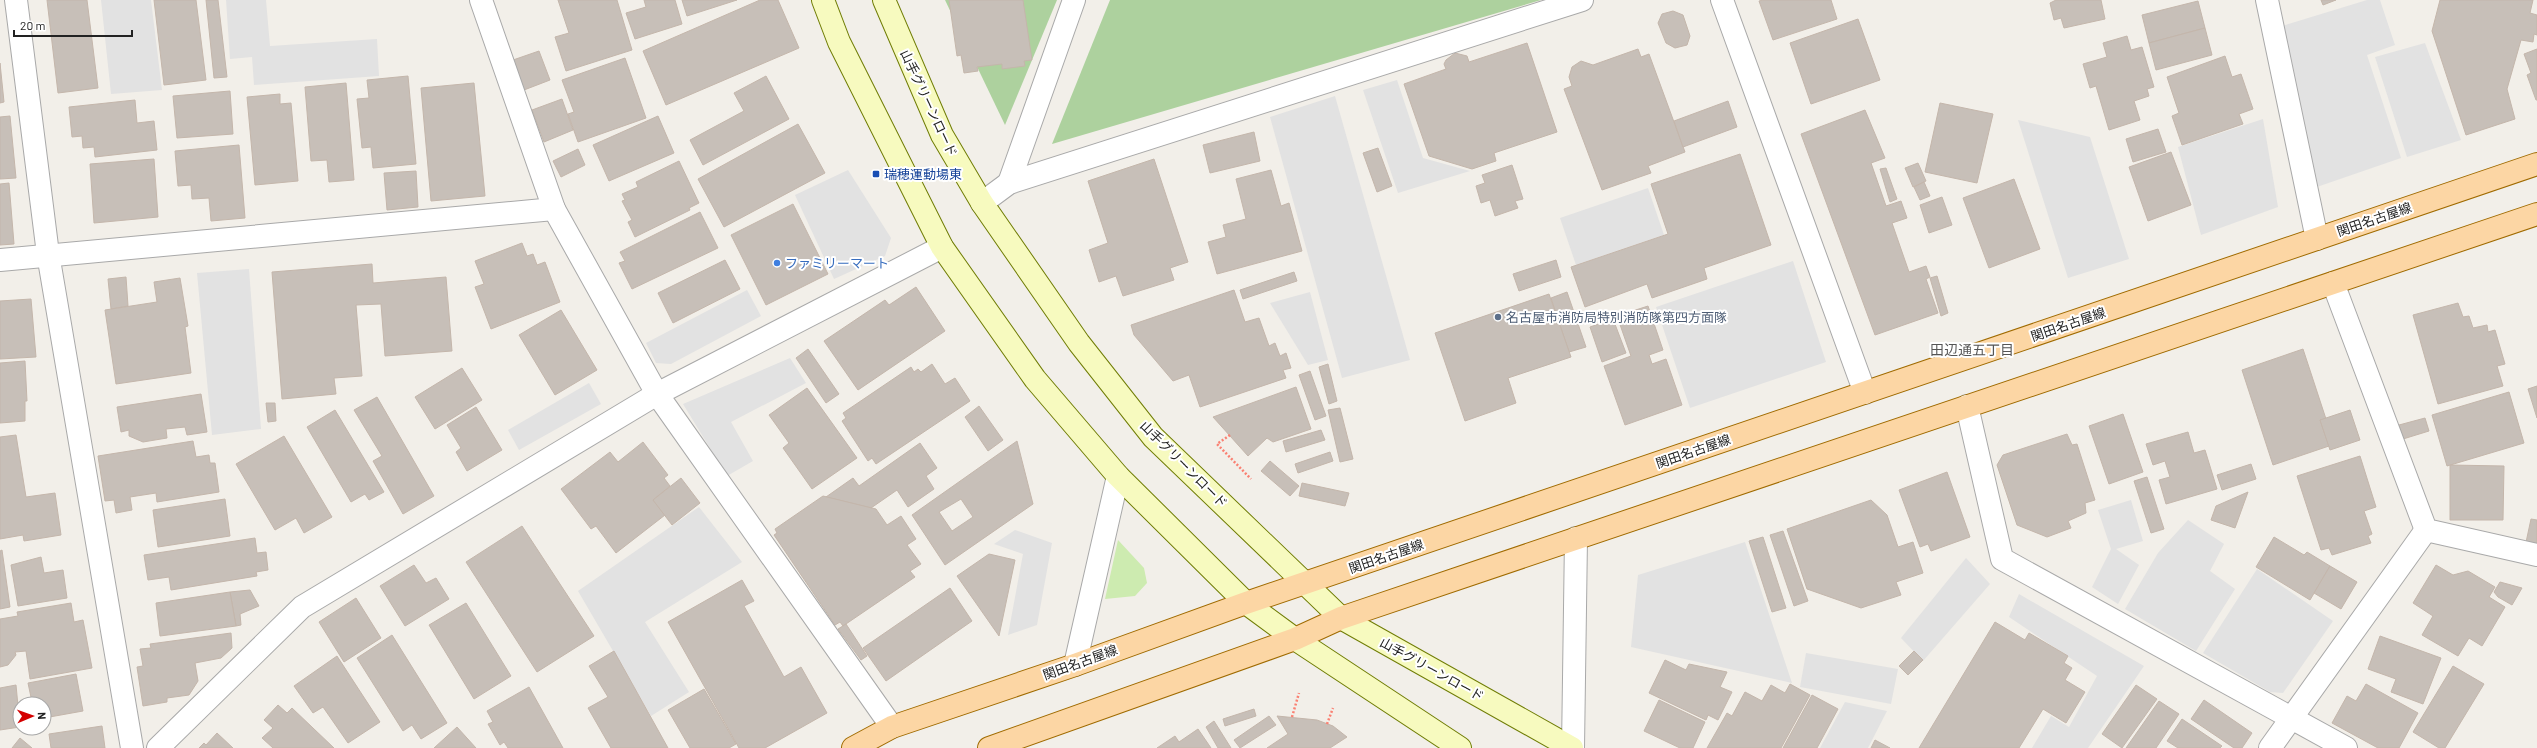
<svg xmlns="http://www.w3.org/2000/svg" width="2537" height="748" viewBox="0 0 2537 748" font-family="Barlow,'Noto Sans JP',sans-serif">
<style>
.grass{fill:#cdebb0}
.forest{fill:#add19e}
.parking{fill:#e2e2e2}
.building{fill:#c7bfb8;stroke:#c4b6ab;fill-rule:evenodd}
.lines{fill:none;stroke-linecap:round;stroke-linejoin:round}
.street-casing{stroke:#a9a9a9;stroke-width:24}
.secondary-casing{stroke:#707d05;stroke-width:24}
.primary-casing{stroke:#a06b00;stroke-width:24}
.path{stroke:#fa8072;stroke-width:2.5;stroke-dasharray:2 2;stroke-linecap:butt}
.street{stroke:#fff;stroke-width:22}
.secondary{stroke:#f7fabf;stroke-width:22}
.primary{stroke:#fcd6a4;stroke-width:22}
.transit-dot{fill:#1a4fb4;stroke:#fff;stroke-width:1.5}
.shop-dot{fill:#3f7fe0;stroke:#fff;stroke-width:1.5}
.service-dot{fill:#5c6f8a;stroke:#fff;stroke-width:1.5}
.labels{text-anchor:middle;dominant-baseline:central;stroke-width:4;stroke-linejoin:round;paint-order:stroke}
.street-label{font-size:13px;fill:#222;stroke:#fff}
.transit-label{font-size:13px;fill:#164399;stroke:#fff;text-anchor:start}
.shop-label{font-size:13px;fill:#366cbe;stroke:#fff;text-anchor:start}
.service-label{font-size:13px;fill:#4e5e75;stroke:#fff;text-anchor:start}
.neighbourhood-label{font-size:14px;fill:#555;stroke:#fff}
</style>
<rect width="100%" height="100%" fill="#f2efe9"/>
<path class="grass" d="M1118 540 1144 568 1147 583 1135 596 1105 599Z"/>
<g class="forest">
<path d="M945 0H1057L1005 125Z"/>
<path d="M1110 0H1541L1052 144Z"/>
</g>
<g class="parking">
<path d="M101 0H151L162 90 111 94Z"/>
<path d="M226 0H266L270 46 377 39 379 76 254 85 252 57 230 59Z"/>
<path d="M2367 0H2380L2395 45 2367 55 2401 158 2314 188 2282 26Z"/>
<path d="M2425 43 2461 140 2407 157 2375 57Z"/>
<path d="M1397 80 1423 158 1470 171 1398 193 1363 90Z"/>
<path d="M1335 96 1410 360 1342 378 1270 117Z"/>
<path d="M2263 119 2278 207 2201 235 2178 147Z"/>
<path d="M2018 120 2090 137 2129 259 2068 278Z"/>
<path d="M848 170 891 238 885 256 834 279 795 195Z"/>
<path d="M1648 188 1664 235 1576 265 1560 218Z"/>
<path d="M1793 261 1826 362 1690 408 1656 307Z"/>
<path d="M249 269 261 429 212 435 197 273Z"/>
<path d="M747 290 761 316 671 364 656 363 646 343Z"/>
<path d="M1310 292 1328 360 1308 365 1270 303Z"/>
<path d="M790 358 806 383 731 422 753 461 727 476 683 404Z"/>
<path d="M589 383 601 404 519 450 508 430Z"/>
<path d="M2131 500 2143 541 2116 549 2139 565 2118 604 2092 587 2111 549 2098 510Z"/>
<path d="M699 507 742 562 645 622 689 692 651 716 578 591Z"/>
<path d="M2188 520 2224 544 2210 571 2235 589 2196 651 2125 609 2158 553Z"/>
<path d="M1015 530 1052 543 1037 625 1008 635 1023 554 994 544Z"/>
<path d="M1745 542 1792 683 1631 647 1638 575Z"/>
<path d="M1966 558 1990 584 1923 661 1901 638Z"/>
<path d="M2257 569 2333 621 2283 693 2270 692 2203 653Z"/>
<path d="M2019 594 2144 666 2088 748H2032L2051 716 2069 727 2097 676 2009 617Z"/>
<path d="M1806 653 1898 669 1891 704 1800 687Z"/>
<path d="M1845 702 1887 711 1868 748H1820Z"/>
</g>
<g class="building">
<path d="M47 0H87L98 88 58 93Z"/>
<path d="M154 0H196L206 80 164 85Z"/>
<path d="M206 0H218L227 77 214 78Z"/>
<path d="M558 0H617L632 50 566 71 555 37 569 33Z"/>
<path d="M644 0H675L682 24 635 39 626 13 646 7Z"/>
<path d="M682 0H737L687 16Z"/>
<path d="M760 0H778L799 48 666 105 643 51Z"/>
<path d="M949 0H1023L1032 60 1024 61 1025 66 1002 69V64L977 67 978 71 964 73 961 55 957 56Z"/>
<path d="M1763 0H1831L1837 19 1773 40 1759 1Z"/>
<path d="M2056 0H2101L2105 19 2064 28 2061 18 2054 20 2050 3Z"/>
<path d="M2321 0H2336L2323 5Z"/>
<path d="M2440 0H2533L2530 13 2537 15V35L2534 34 2533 42 2521 40 2507 89 2515 119 2466 135 2432 31Z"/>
<path d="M2198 1 2205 28 2149 43 2142 15Z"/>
<path d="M1673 11 1683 15 1690 36 1687 45 1675 48 1666 43 1658 23 1662 14Z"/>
<path d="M1858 19 1880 80 1811 104 1790 43Z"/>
<path d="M2205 28 2212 55 2156 70 2149 43Z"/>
<path d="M2127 36 2131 50 2142 47 2154 87 2147 89 2149 96 2134 101 2140 120 2109 130 2096 86 2090 88 2083 64 2107 57 2103 43Z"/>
<path d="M1527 43 1557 132 1494 153 1496 161 1472 169 1429 156 1404 84 1446 69 1444 64 1446 60 1455 53 1467 56 1469 62Z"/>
<path d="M1638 49 1641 57 1649 54 1685 152 1648 166 1651 173 1602 190 1564 89 1572 86 1569 77 1572 67 1581 61 1593 65Z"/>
<path d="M2537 49V100H2536L2527 75 2531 73 2524 54Z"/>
<path d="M539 51 550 80 524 90 513 60Z"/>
<path d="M2225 56 2232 77 2241 74 2253 109 2239 114 2243 124 2182 145 2172 116 2179 113 2167 77Z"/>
<path d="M625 58 646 118 578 142 568 114 574 112 562 80Z"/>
<path d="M0 63 4 102 0 103Z"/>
<path d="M408 76 416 164 373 168 371 147 362 148 357 99 369 98 367 80Z"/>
<path d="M766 76 789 119 703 165 690 140 744 111 734 93Z"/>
<path d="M346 83 354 180 329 182 327 160 311 161 305 87Z"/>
<path d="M474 83 485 196 431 201 421 88Z"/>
<path d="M230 91 233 134 177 138 173 96Z"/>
<path d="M280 94V104L291 103 298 181 255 185 247 97Z"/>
<path d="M562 99 573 130 544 142 532 110Z"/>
<path d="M135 100 137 123 154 121 157 150 95 157 94 147 83 148 82 136 72 137 69 107Z"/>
<path d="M1728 101 1737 127 1683 147 1674 121Z"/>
<path d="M1940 103 1993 114 1977 183 1925 172Z"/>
<path d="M1865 110 1885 158 1871 163 1886 206 1901 201 1907 218 1892 223 1909 272 1926 266 1930 277 1926 279 1938 313 1875 335 1801 134Z"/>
<path d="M10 116 16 178 0 179V117Z"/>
<path d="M658 116 674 153 609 181 593 145Z"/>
<path d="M798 124 825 173 724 227 698 179Z"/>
<path d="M2158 129 2166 152 2133 162 2126 139Z"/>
<path d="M1254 132 1260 161 1210 173 1203 145Z"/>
<path d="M239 145 245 218 211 221 209 198 192 199 191 185 178 186 175 151Z"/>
<path d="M1378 148 1392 186 1377 192 1363 153Z"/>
<path d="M578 149 585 165 561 177 553 161Z"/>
<path d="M2171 152 2191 205 2148 221 2129 167Z"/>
<path d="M1740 154 1771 245 1704 268 1707 279 1652 298 1647 284 1585 307 1571 267 1668 234 1651 184Z"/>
<path d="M154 159 158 217 94 223 90 164Z"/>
<path d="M1154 159 1188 262 1170 268 1174 280 1123 296 1116 276 1099 282 1089 250 1108 243 1088 181Z"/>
<path d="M679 161 699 203 689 208 690 210 635 237 628 222 632 220 622 201 625 200 622 194 638 187 636 182Z"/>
<path d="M1918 163 1926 181 1913 187 1905 168Z"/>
<path d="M1512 165 1523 199 1515 201 1518 208 1495 216 1490 200 1481 203 1476 186 1485 183 1482 175Z"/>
<path d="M1886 168 1897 199 1890 202 1880 169Z"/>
<path d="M1271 170 1281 206 1289 203 1302 251 1217 274 1208 242 1226 237 1223 225 1246 219 1236 179Z"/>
<path d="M416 171 418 207 387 210 384 173Z"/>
<path d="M2014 179 2040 249 1989 268 1963 198Z"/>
<path d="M1924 182 1930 196 1920 200 1914 187Z"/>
<path d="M9 183 14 244 0 245V184Z"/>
<path d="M1942 197 1952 225 1929 233 1920 205Z"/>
<path d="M793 204 828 274 766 305 731 235Z"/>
<path d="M700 212 718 248 632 289 619 263 625 261 620 252Z"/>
<path d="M522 243 527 256 533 254 537 265 545 262 560 302 491 329 475 287 484 284 475 261Z"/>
<path d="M725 260 740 289 673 323 658 293Z"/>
<path d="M1556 260 1561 277 1519 291 1513 274Z"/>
<path d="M372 264 373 283 446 277 452 351 385 356 381 304 356 305 362 376 334 378 336 394 282 399 272 272Z"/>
<path d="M1294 272 1297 281 1243 299 1240 290Z"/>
<path d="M1937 276 1948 313 1941 316 1930 278Z"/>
<path d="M126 277 128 306 111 309 108 279Z"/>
<path d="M180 278 188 326 185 327 191 373 116 384 105 310 157 302 154 282Z"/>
<path d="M916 287 945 331 858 390 824 341 885 300 889 305Z"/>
<path d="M1234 290 1245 322 1259 318 1269 346 1275 343 1280 356 1286 353 1291 368 1283 370 1286 378 1200 407 1189 375 1173 381 1134 335 1131 325Z"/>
<path d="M1567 292 1586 347 1569 352 1551 298Z"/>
<path d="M1549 294 1571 357 1508 378 1516 403 1465 421 1435 333Z"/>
<path d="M31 299 36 357 0 359V301Z"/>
<path d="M2458 303 2463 317 2469 316 2473 328 2487 325 2488 332 2495 330 2505 364 2497 366 2503 386 2438 404 2413 315Z"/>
<path d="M1648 306 1663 350 1649 355 1652 364 1666 359 1682 405 1625 425 1604 366 1631 356 1617 316Z"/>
<path d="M561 310 597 370 555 395 519 335Z"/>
<path d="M1613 319 1626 353 1602 362 1590 327Z"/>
<path d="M808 349 839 394 826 403 796 358Z"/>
<path d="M2303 349 2326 419 2320 420 2329 446 2273 465 2242 370Z"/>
<path d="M25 361 27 401H25V421L0 423V363Z"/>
<path d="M932 364 945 384 955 378 970 401 876 464 872 458 868 461 842 421 846 418 843 413 911 367 914 372 918 369 921 372Z"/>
<path d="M1328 364 1337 401 1329 404 1319 367Z"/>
<path d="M462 368 482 400 435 429 415 397Z"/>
<path d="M1310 371 1326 416 1315 420 1299 375Z"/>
<path d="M2537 386V418L2528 389Z"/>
<path d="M1296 387 1311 429 1273 442 1267 438 1248 456 1213 417Z"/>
<path d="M807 388 857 458 812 489 783 448 789 443 769 415Z"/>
<path d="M2509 392 2524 443 2447 466 2432 415Z"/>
<path d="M201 394 207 432 187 435 185 427 166 429 167 438 143 442 129 436V430L121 432 117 407Z"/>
<path d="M377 397 434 496 403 514 373 461 382 456 354 410Z"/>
<path d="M266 403H275L276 421 268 422Z"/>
<path d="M979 406 1003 440 988 451 965 417Z"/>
<path d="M476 407 502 450 467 471 456 452 461 448 447 425Z"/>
<path d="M1340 408 1353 459 1340 462 1328 410Z"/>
<path d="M335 410 384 492 369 500 365 494 351 502 307 427Z"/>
<path d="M2350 410 2360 440 2330 450 2320 420Z"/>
<path d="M2123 414 2143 472 2109 484 2089 426Z"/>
<path d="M2425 418 2429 431 2403 439 2399 425Z"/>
<path d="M1321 430 1325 440 1286 452 1283 441Z"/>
<path d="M2188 432 2194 453 2205 450 2217 489 2166 504 2159 480 2170 477 2165 461 2153 465 2146 444Z"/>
<path d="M2067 434 2072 445 2077 444 2095 500 2085 503 2086 513 2068 521 2071 528 2047 537 2017 525 1997 465 2003 455Z"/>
<path d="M16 435 26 497 55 493 61 535 24 541 23 535 0 539V437Z"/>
<path d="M284 436 332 517 304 533 296 518 275 530 236 464Z"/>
<path d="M193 441 196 457 209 455 210 463H215L219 492 157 502 156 493 130 497 132 510 116 513 114 500 105 501 98 456Z"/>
<path d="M1017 441 1033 504 945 565 912 515ZM961 499 973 517 952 531 939 512Z"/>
<path d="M643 442 668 475 664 478 670 486 653 500 665 515 616 553 596 526 591 529 561 489 610 452 618 462Z"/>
<path d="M920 443 937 468 926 476 934 489 908 507 897 490 871 508 826 497 853 478 859 486Z"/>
<path d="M1330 452 1333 461 1298 473 1295 464Z"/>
<path d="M2360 456 2376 507 2364 511 2372 534 2368 536 2371 543 2332 555 2329 548 2321 550 2297 476Z"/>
<path d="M1270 461 1299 486 1290 496 1261 471Z"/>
<path d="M2251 464 2256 479 2222 490 2217 475Z"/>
<path d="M2450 465 2504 466 2503 520H2450Z"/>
<path d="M1947 472 1970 537 1931 551 1928 544 1920 547 1899 490Z"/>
<path d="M2147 477 2164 529 2151 533 2134 481Z"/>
<path d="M681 478 700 503 672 525 653 500Z"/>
<path d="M1302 483 1349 493 1345 506 1299 496Z"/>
<path d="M2248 492 2235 528 2211 520 2216 506Z"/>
<path d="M823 496 876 509 887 525 901 516 916 539 907 545 921 564 910 571 915 577 843 626 840 622 835 625 774 535 777 533 775 529Z"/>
<path d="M225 499 230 536 158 547 153 510Z"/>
<path d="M1871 500 1887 515 1898 547 1913 542 1923 573 1896 582 1901 595 1861 608 1807 589 1787 529Z"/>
<path d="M2531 519 2537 520V549L2525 547Z"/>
<path d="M522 526 594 636 537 672 466 562Z"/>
<path d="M1783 531 1808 601 1794 606 1770 535Z"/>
<path d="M1763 537 1786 608 1772 612 1749 541Z"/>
<path d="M2274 537 2304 555 2307 552 2330 566 2310 600 2256 567Z"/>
<path d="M255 538 257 553 266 552 268 570 256 572 257 576 171 590 169 577 148 580 144 555Z"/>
<path d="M2 550 10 607 0 609V551Z"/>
<path d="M989 554 1015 560 999 636 957 576Z"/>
<path d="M41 557 44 573 63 570 67 598 18 606 11 565Z"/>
<path d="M414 565 426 583 436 578 449 599 405 626 380 586Z"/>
<path d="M2436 565 2453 575 2468 571 2495 587 2489 597 2505 607 2482 646 2469 638 2458 656 2422 635 2433 616 2413 603Z"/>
<path d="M2330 566 2357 582 2341 609 2314 593Z"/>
<path d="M742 580 754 601 744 606 784 677 801 667 827 713 765 748H739L668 622Z"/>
<path d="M2500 582 2522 588 2512 605 2498 597 2494 592Z"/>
<path d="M950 588 972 621 886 681 863 648Z"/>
<path d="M250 590 259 606 240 614 241 625 236 626 230 592Z"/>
<path d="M230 592 236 626 160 636 156 603Z"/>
<path d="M356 598 381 638 344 662 319 622Z"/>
<path d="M71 603 74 622 83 620 92 668 30 679 26 651 15 652 16 655 8 665 0 667V619L18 616 17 612Z"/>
<path d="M466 603 511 676 474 699 429 625Z"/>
<path d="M1995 622 2025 640 2029 633 2068 656 2064 663 2072 668 2065 680 2085 692 2066 723 2043 709 2019 748H1919Z"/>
<path d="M846 624 867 656 861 660 838 629Z"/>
<path d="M231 633 232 648 221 658 195 663 198 681 189 695 167 698V702L143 706 137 667 143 666 140 649 151 648 150 644Z"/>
<path d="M392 635 447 723 421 739 412 725 403 731 357 658Z"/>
<path d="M2380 636 2441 658 2423 704 2391 692 2396 679 2368 669Z"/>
<path d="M614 651 668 748H611L588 708 608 697 589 666Z"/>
<path d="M1914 651 1923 660 1908 675 1899 666Z"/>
<path d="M337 656 380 722 348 743 323 707 313 713 294 686Z"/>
<path d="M1665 660 1686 670 1689 664 1727 672 1720 687 1732 692 1718 720 1708 715 1706 720 1649 693Z"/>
<path d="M2453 666 2484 684 2445 748H2439L2413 732Z"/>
<path d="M76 674 83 711 44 718V704H23L32 702 28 683Z"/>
<path d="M1790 684 1810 695 1781 748H1707L1727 713 1732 716 1745 692 1762 701 1771 685 1785 693Z"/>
<path d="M2366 684 2418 713 2399 748H2378L2332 723 2347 696 2356 701Z"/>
<path d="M16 685 20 727 0 730V688Z"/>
<path d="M2136 685 2157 699 2122 748 2102 734Z"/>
<path d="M529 687 563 748H508L504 742 500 745 488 724 493 722 487 711Z"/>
<path d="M704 689 736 744 729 748H690L668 710Z"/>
<path d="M1812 695 1838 709 1817 748H1783Z"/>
<path d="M1659 700 1705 722 1693 748H1680L1644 731Z"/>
<path d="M2204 700 2252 733 2242 748H2234L2191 719Z"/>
<path d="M2159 701 2179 714 2156 748H2126Z"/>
<path d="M278 705 287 713 292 708 334 748H273L262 738 273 728 264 720Z"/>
<path d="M1254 709 1256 716 1225 726 1223 719Z"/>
<path d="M1269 716 1276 725 1240 748 1234 740Z"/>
<path d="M1277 716 1317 720 1333 726 1347 737 1330 748H1267L1288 734Z"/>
<path d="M2182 719 2222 746 2220 748H2178L2167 741Z"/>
<path d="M1214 721 1231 748H1218L1206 727Z"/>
<path d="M102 726 105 748H51L49 734Z"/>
<path d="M457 727 476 748H434Z"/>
<path d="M1198 729 1211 748H1157L1175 736 1179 742Z"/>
<path d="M217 733 233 748H199L204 743 206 745Z"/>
<path d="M20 738 32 748H12Z"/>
<path d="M1875 740 1890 748H1871Z"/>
</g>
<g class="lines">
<defs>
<g id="street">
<path d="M16 0 48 254 132 748"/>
<path d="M481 0 554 209 657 394 892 727"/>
<path d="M1722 0 1865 393"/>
<path d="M2267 0 2317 239"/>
<path d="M1009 183 1074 0"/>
<path d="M982 203 1009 183 1582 0"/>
<path d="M0 260 554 209"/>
<path d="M2333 283 2426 530 2537 555"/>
<path d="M1967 406 2002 559 2346 748"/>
<path d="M1075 665 1118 476"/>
<path d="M158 748 302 607 657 394 942 247"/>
<path d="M1573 748 1576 538"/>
<path d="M2270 748 2426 530"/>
</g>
<g id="secondary">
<path d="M823 0 839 42 942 247 1035 379 1118 476 1246 603 1295 639 1460 748"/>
<path d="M884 0 942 135 982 203 1079 343 1153 437 1341 618 1572 748"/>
</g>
<g id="primary">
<path d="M853 748 892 727 1075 665 1246 603 2537 164"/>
<path d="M989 748 1295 639 1341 618 2537 214"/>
</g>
</defs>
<use href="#street" class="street-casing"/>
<use href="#secondary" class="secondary-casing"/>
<use href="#primary" class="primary-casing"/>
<g class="path">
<path d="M1230 435 1217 444 1251 479"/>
<path d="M1292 717 1299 693"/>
<path d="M1327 724 1333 708"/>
</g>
<use href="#street" class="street"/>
<use href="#secondary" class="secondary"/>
<use href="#primary" class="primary"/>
</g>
<rect class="transit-dot" x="872" y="170" width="8" height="8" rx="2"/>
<circle class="shop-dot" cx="777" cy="263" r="4"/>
<circle class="service-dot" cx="1498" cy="317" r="4"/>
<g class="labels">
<g class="street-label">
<text transform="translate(929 103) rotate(65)">山手グリーンロード</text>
<text transform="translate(2374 219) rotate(-19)">関田名古屋線</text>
<text transform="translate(2068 324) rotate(-19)">関田名古屋線</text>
<text transform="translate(1693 451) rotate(-19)">関田名古屋線</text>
<text transform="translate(1184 464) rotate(45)">山手グリーンロード</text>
<text transform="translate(1386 556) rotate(-19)">関田名古屋線</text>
<text transform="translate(1080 662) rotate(-20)">関田名古屋線</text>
<text transform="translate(1432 669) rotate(29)">山手グリーンロード</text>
</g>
<g class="transit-label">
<text x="884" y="174">瑞穂運動場東</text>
</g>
<g class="shop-label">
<text x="785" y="263">ファミリーマート</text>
</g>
<g class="service-label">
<text x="1506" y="317">名古屋市消防局特別消防隊第四方面隊</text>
</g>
<g class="neighbourhood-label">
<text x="1972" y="349">田辺通五丁目</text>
</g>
</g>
<g transform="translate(32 716) rotate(88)"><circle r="19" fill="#ffffff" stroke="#a7a7a7"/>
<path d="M0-3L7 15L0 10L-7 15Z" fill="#d40000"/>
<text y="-6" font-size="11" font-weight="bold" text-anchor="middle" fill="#222222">N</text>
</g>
<path d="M14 30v6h118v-6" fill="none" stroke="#222222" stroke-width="2"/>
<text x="20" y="30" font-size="12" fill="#222222" stroke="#ffffff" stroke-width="3" paint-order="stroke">20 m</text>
</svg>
